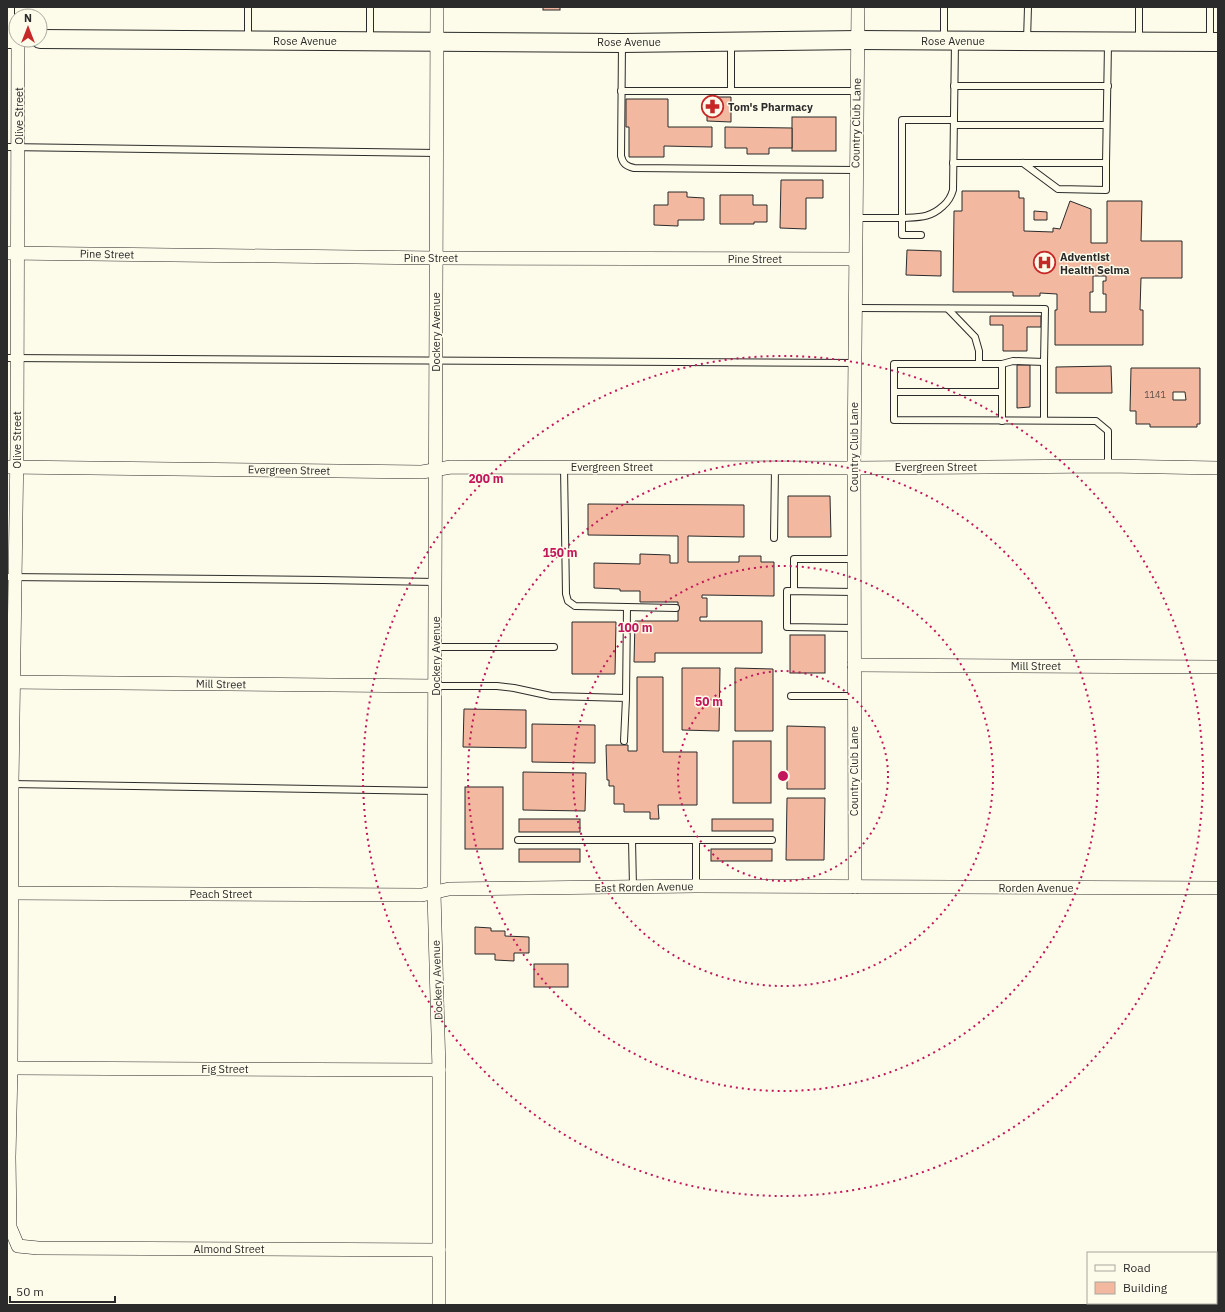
<svg xmlns="http://www.w3.org/2000/svg" width="1225" height="1312" viewBox="0 0 1225 1312" font-family="'IBM Plex Sans',sans-serif">
<style>
.building{fill:#f2b8a0;stroke:#2b2b2b;fill-rule:evenodd}
.lines{fill:none;stroke-linecap:round;stroke-linejoin:round}
.lane-casing{stroke:#2b2b2b;stroke-width:8}
.street-casing{stroke:#2b2b2b;stroke-width:14}
.secondary-casing{stroke:#2b2b2b;stroke-width:20}
.lane{stroke:#fdfbea;stroke-width:6}
.street{stroke:#fdfbea;stroke-width:13}
.secondary{stroke:#fdfbea;stroke-width:18}
.ring{fill:none;stroke:#c2185b;stroke-width:2;stroke-dasharray:2 4}
.labels{text-anchor:middle;dominant-baseline:central;stroke-width:3;stroke-linejoin:round;paint-order:stroke}
.number-label{font-size:9px;fill:#5d4e48}
.street-label{font-size:11px;fill:#2b2b2b;stroke:#fdfbea}
.poi-label{font-size:11px;font-weight:bold;fill:#2b2b2b;stroke:#fdfbea;text-anchor:start}
.centre{fill:#c2185b;stroke:#fdfbea;stroke-width:2}
.ring-label{font-size:12px;text-anchor:middle;font-weight:bold;fill:#c2185b;stroke:#fdfbea;stroke-width:3;stroke-linejoin:round;paint-order:stroke}
</style>
<rect width="100%" height="100%" fill="#fdfbea"/>
<g class="building">
<rect x="543" y="7" width="17" height="3"/>
<path d="M707 97H731V122L707 121Z"/>
<path d="M626 99H668V127H712V147L664 146V157H629V127H626Z"/>
<rect x="792" y="117" width="44" height="34"/>
<path d="M725 127 792 128V148H769V154H747V148H725Z"/>
<path d="M781 180H823V198H806V229L780 228Z"/>
<path d="M962 191H1019V198H1024V231L1053 232V228L1060 229 1070 201 1091 209V243H1107V201H1142L1141 241H1182V278H1141L1140 310H1143V345H1055V310H1057V294L1040 293V296H1013V292H953L954 211H962ZM1093 276H1106V281H1103V294H1106V312H1090V292H1093Z"/>
<path d="M668 192H687V197L704 198V220H678V226L654 225V205H668Z"/>
<path d="M720 195H753V205H767V222H754V224H720Z"/>
<path d="M1034 211 1047 212V220H1034Z"/>
<path d="M907 250 941 251V276L906 275Z"/>
<path d="M990 316H1041V327H1027V351H1003V325H990Z"/>
<path d="M1017 365H1030V407L1017 408Z"/>
<path d="M1111 366 1112 393H1056V367Z"/>
<path d="M1131 368H1200V424H1197V427H1150V424H1136V411H1130ZM1173 392H1185L1186 400H1173Z"/>
<path d="M788 496H830L831 537H788Z"/>
<path d="M588 504 744 505V537L688 536V562H739V556H761V562H774V596L702 595V598H707V617H700V621H762V653H655V662H634L635 621H678V602H640V591H620V589L594 588V563L640 564V554L670 555V563H678V536L588 535Z"/>
<path d="M572 622H616L615 674H572Z"/>
<rect x="790" y="635" width="35" height="38"/>
<path d="M682 668H720L719 731 682 730Z"/>
<path d="M735 668 773 669V731H735Z"/>
<path d="M637 677H663V752H697V805H658L659 819H650V812H624V804H614V786H609V780H607L606 745H628V751H637Z"/>
<path d="M464 709 526 710V748L463 747Z"/>
<path d="M532 724 595 725V763L532 762Z"/>
<path d="M787 726 825 727V789H787Z"/>
<rect x="733" y="741" width="38" height="62"/>
<path d="M523 772 586 773 585 811 523 810Z"/>
<rect x="465" y="787" width="38" height="62"/>
<path d="M787 798H825L824 860H786Z"/>
<rect x="519" y="819" width="61" height="13"/>
<rect x="712" y="819" width="61" height="12"/>
<rect x="519" y="849" width="61" height="13"/>
<rect x="711" y="849" width="61" height="12"/>
<path d="M475 927 491 928V931H505V936L529 937V953H514V961L495 960V954H475Z"/>
<rect x="534" y="964" width="34" height="23"/>
</g>
<g class="lines">
<defs>
<g id="lane">
<path d="M11 7V37"/>
<path d="M248 7V39"/>
<path d="M944 39V7"/>
<path d="M1210 39V7"/>
<path d="M370 40V7"/>
<path d="M1027 40 1028 7"/>
<path d="M1139 41V7"/>
<path d="M731 43V91H856"/>
<path d="M622 44 621 156C623 164 626 166 634 168L856 170"/>
<path d="M954 86H1108"/>
<path d="M621 91H731"/>
<path d="M954 125H1106"/>
<path d="M7 147 437 153"/>
<path d="M953 163H1106L1108 44"/>
<path d="M1023 163 1058 189 1106 190V163"/>
<path d="M855 218H902V120H954"/>
<path d="M921 235H902V218C920 217 930 218 943 206 949 201 951 197 953 190L955 42"/>
<path d="M855 308 1045 309 1044 362 1013 361 1002 364H894V420L1096 421 1108 431V466"/>
<path d="M948 309 975 337 979 351V364"/>
<path d="M7 358 855 363"/>
<path d="M1044 362V420"/>
<path d="M1002 364V421"/>
<path d="M894 392H1002"/>
<path d="M564 467 566 594 568 601 575 606 627 607 626 698"/>
<path d="M774 538 775 468"/>
<path d="M7 577 323 580 435 582"/>
<path d="M794 591V559H854"/>
<path d="M627 607 676 608"/>
<path d="M854 628 787 627V591L854 592"/>
<path d="M436 647H554"/>
<path d="M436 686H497L514 688 551 696 626 698 624 741"/>
<path d="M791 696H854"/>
<path d="M11 784 435 791"/>
<path d="M518 840H772"/>
<path d="M632 840 633 887"/>
<path d="M696 841V886"/>
</g>
<g id="street">
<path d="M437 7 434 893 439 1070V1305"/>
<path d="M18 40 17 447 12 784 11 1068 9 1157 10 1227 18 1246 38 1248 439 1250"/>
<path d="M7 253 437 258 855 259"/>
<path d="M7 467 422 472 451 467 854 468 1108 466 1218 468"/>
<path d="M854 665 1218 667"/>
<path d="M7 682 436 686"/>
<path d="M855 887 854 468 858 7"/>
<path d="M7 893 422 895 449 889 696 886 1218 888"/>
<path d="M11 1068 439 1070"/>
</g>
<g id="secondary">
<path d="M7 39H16"/>
<path d="M40 39 622 43 858 40 1218 42"/>
</g>
</defs>
<use href="#lane" class="lane-casing"/>
<use href="#street" class="street-casing"/>
<use href="#secondary" class="secondary-casing"/>
<use href="#lane" class="lane"/>
<use href="#street" class="street"/>
<use href="#secondary" class="secondary"/>
</g>
<g class="ring">
<circle cx="783" cy="776" r="105"/>
<circle cx="783" cy="776" r="210"/>
<circle cx="783" cy="776" r="315"/>
<circle cx="783" cy="776" r="420"/>
</g>
<defs>
<symbol id="pharmacy-ring" viewBox="-11 -11 22 22"><circle r="9.5" fill="#fdfbea" stroke="#c62828" stroke-width="1.5"/><path d="M-2-6h4v4h4v4h-4v4h-4v-4h-4v-4h4Z" fill="#c62828"/></symbol>
<symbol id="hospital-ring" viewBox="-11 -11 22 22"><circle r="9.5" fill="#fdfbea" stroke="#c62828" stroke-width="1.5"/><path d="M-5-5h3v3.5h4V-5h3V5h-3V1.5h-4V5h-3Z" fill="#c62828"/></symbol>
</defs>
<g fill-rule="evenodd">
<use href="#pharmacy-ring" x="700" y="94" width="25" height="25"/>
<use href="#hospital-ring" x="1032" y="250" width="25" height="25"/>
</g>
<g class="labels">
<g class="number-label">
<text x="1155" y="394">1141</text>
</g>
<g class="street-label">
<text x="305" y="41">Rose Avenue</text>
<text x="953" y="41">Rose Avenue</text>
<text x="629" y="42">Rose Avenue</text>
<text transform="translate(19 116) rotate(-90)">Olive Street</text>
<text transform="translate(856 123) rotate(-89)">Country Club Lane</text>
<text transform="translate(107 254) rotate(1)">Pine Street</text>
<text x="431" y="258">Pine Street</text>
<text x="755" y="259">Pine Street</text>
<text transform="translate(436 332) rotate(-90)">Dockery Avenue</text>
<text transform="translate(17 440) rotate(-90)">Olive Street</text>
<text transform="translate(854 447) rotate(-90)">Country Club Lane</text>
<text x="612" y="467">Evergreen Street</text>
<text x="936" y="467">Evergreen Street</text>
<text transform="translate(289 470) rotate(1)">Evergreen Street</text>
<text transform="translate(436 656) rotate(-90)">Dockery Avenue</text>
<text x="1036" y="666">Mill Street</text>
<text transform="translate(221 684) rotate(1)">Mill Street</text>
<text transform="translate(854 771) rotate(-90)">Country Club Lane</text>
<text transform="translate(644 887) rotate(-1)">East Rorden Avenue</text>
<text x="1036" y="888">Rorden Avenue</text>
<text x="221" y="894">Peach Street</text>
<text transform="translate(437 980) rotate(-92)">Dockery Avenue</text>
<text x="225" y="1069">Fig Street</text>
<text x="229" y="1249">Almond Street</text>
</g>
<g class="poi-label">
<text x="728" y="107">Tom's Pharmacy</text>
<text x="1060" y="257">Adventist<tspan x="1060" dy="13">Health Selma</tspan></text>
</g>
</g>
<circle cx="783" cy="776" r="6" class="centre"/>
<g class="ring-label">
<text x="486" y="483">200 m</text>
<text x="560" y="557">150 m</text>
<text x="635" y="632">100 m</text>
<text x="709" y="706">50 m</text>
</g>
<rect width="1225" height="1312" fill="none" stroke="#2b2b2b" stroke-width="16"/>
<rect x="1087" y="1252" width="130" height="52" fill="#fdfbea" stroke="#a9a89e"/>
<rect x="1095" y="1265" width="20" height="6" fill="#fdfbea" stroke="#a9a89e"/>
<text x="1123" y="1272" font-size="12" fill="#2b2b2b">Road</text>
<rect x="1095" y="1282" width="20" height="12" fill="#f2b8a0" stroke="#a9a89e"/>
<text x="1123" y="1292" font-size="12" fill="#2b2b2b">Building</text>
<g transform="translate(28 28)"><circle r="19" fill="#fdfbea" stroke="#a9a89e"/>
<path d="M0-3L7 15L0 10L-7 15Z" fill="#c62828"/>
<text y="-6" font-size="11" font-weight="bold" text-anchor="middle" fill="#2b2b2b">N</text>
</g>
<path d="M10 1296v6h105v-6" fill="none" stroke="#2b2b2b" stroke-width="2"/>
<text x="16" y="1296" font-size="12" fill="#2b2b2b" stroke="#fdfbea" stroke-width="3" paint-order="stroke">50 m</text>
</svg>
